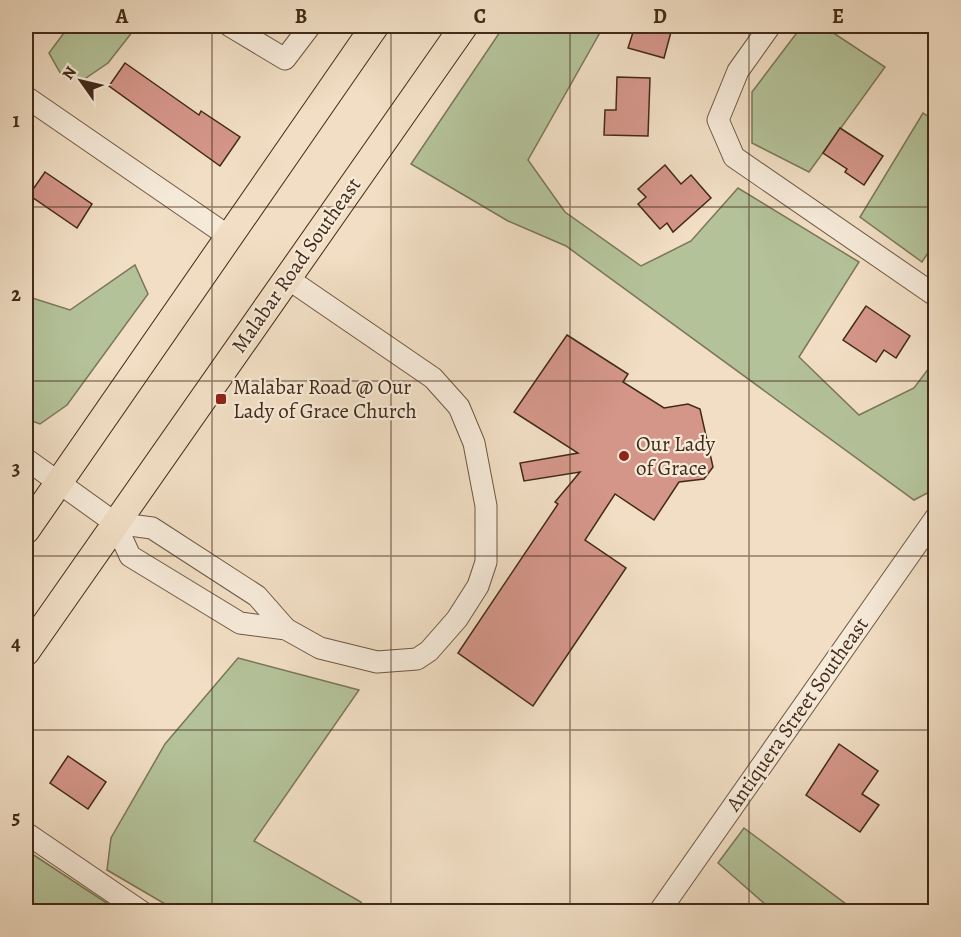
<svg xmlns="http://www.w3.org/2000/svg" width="961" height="937" viewBox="0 0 961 937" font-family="Alegreya,serif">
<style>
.green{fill:#b4c299;stroke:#7b7658;stroke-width:1.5}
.building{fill:#d49689;stroke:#422a18;stroke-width:1.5}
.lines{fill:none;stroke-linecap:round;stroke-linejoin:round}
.minor-casing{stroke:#6e5743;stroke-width:23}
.major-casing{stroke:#422a18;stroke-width:29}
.minor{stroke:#f6ead9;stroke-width:21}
.major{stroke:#f1dec4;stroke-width:27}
.grid{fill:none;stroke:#422a18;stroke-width:1.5;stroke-opacity:0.55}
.poi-dot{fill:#8f2418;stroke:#f6ead9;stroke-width:2}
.labels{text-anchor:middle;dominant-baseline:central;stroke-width:4.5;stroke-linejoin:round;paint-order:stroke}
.street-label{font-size:21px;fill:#422a18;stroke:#f6ead9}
.poi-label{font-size:21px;fill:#422a18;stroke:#f6ead9;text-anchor:start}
.neatline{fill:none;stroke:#422a18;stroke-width:2}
.grid-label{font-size:20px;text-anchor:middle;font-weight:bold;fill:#422a18}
</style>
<rect width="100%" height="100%" fill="#f1dec4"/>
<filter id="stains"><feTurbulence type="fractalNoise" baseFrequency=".00333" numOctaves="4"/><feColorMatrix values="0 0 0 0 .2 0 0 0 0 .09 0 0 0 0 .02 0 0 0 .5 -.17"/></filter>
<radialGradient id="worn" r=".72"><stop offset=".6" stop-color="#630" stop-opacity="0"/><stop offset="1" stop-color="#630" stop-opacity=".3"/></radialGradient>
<g class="green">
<path d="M69 26H137L108 63 83 80 62 76 49 53Z"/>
<path d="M504 26H598L602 29 528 160 565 212 641 266 691 241 738 188 859 262 799 357 859 415 914 388 935 360V489L914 500 566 246 508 221 411 164Z"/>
<path d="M802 26H823L885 67 809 172 752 143V92Z"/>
<path d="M923 113 935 121V242L922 262 860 217Z"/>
<path d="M135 265 148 294 67 405 40 424 26 419V296L70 310Z"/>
<path d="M238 658 359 690 254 841 361 902 365 911H177L107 870 111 838 165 744Z"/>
<path d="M744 828 850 907 847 911H773L718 863Z"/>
<path d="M26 850 119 911H26Z"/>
</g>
<g class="building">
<path d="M635 26H665L663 30 671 32 664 58 628 48Z"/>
<path d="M125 63 199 115 201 111 240 137 220 166 109 86Z"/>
<path d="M617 77 650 78 648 136 604 135 605 110H616Z"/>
<path d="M840 128 883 156 864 185 845 172 847 169 823 153Z"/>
<path d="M665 165 681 184 691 175 711 198 673 232 667 223 660 229 638 204 646 197 638 189Z"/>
<path d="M45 172 92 204 77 228 29 195Z"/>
<path d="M866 306 910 336 896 358 884 350 876 362 843 340Z"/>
<path d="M567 335 628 374 623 382 664 408 688 404 700 409 713 467 704 479 679 482 654 520 615 494 585 540 626 568 533 706 458 653 558 504 555 502 580 472 524 481 520 463 578 453 514 412Z"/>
<path d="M839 744 878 771 862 794 879 805 860 832 806 795Z"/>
<path d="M68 756 106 782 88 809 50 783Z"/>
</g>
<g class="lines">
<defs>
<g id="minor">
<path d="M230 26 285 59 310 26"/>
<path d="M770 26 738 71 718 120 734 157 936 296"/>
<path d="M26 97 228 236"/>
<path d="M26 459 115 523 130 556 240 623 286 629 320 648 377 662 417 659 429 651 457 619 478 586 486 562V506L474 443 459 407 433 378 287 278"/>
<path d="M115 523 152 528 257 596 286 629"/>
<path d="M26 833 142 912"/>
<path d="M659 912 936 517"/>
</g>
<g id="major">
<path d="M26 530 375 26"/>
<path d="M26 652 464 26"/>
</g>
</defs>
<use href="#minor" class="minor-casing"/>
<use href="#major" class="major-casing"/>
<use href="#minor" class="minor"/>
<use href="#major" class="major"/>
</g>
<path class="grid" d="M212 26V912M391 26V912M570 26V912M749 26V912M26 207H936M26 381H936M26 556H936M26 730H936"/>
<g class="poi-dot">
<rect x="215" y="393" width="12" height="12" rx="3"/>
<circle cx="624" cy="456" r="6"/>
</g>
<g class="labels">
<g class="street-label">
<text transform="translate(296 265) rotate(-55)">Malabar Road Southeast</text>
<text transform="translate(797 714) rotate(-55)">Antiquera Street Southeast</text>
</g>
<g class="poi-label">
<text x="233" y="387">Malabar Road @ Our<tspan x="233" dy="24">Lady of Grace Church</tspan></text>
<text x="636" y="444">Our Lady<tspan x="636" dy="24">of Grace</tspan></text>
</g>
</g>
<rect width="961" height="937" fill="none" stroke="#f1dec4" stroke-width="66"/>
<g transform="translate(81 81) rotate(304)" stroke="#f6ead9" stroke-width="4.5" paint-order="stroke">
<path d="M0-4.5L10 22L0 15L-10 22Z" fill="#422a18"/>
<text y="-9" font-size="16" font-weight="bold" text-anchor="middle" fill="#422a18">N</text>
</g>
<rect x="33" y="33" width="895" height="871" class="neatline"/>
<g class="grid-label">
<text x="122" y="23">A</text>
<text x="301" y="23">B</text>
<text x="480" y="23">C</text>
<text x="660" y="23">D</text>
<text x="838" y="23">E</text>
<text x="16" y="127">1</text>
<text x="16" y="301">2</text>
<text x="16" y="475">3</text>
<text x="16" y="650">4</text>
<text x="16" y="824">5</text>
</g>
<rect width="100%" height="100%" filter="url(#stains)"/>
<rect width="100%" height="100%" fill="url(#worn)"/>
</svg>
